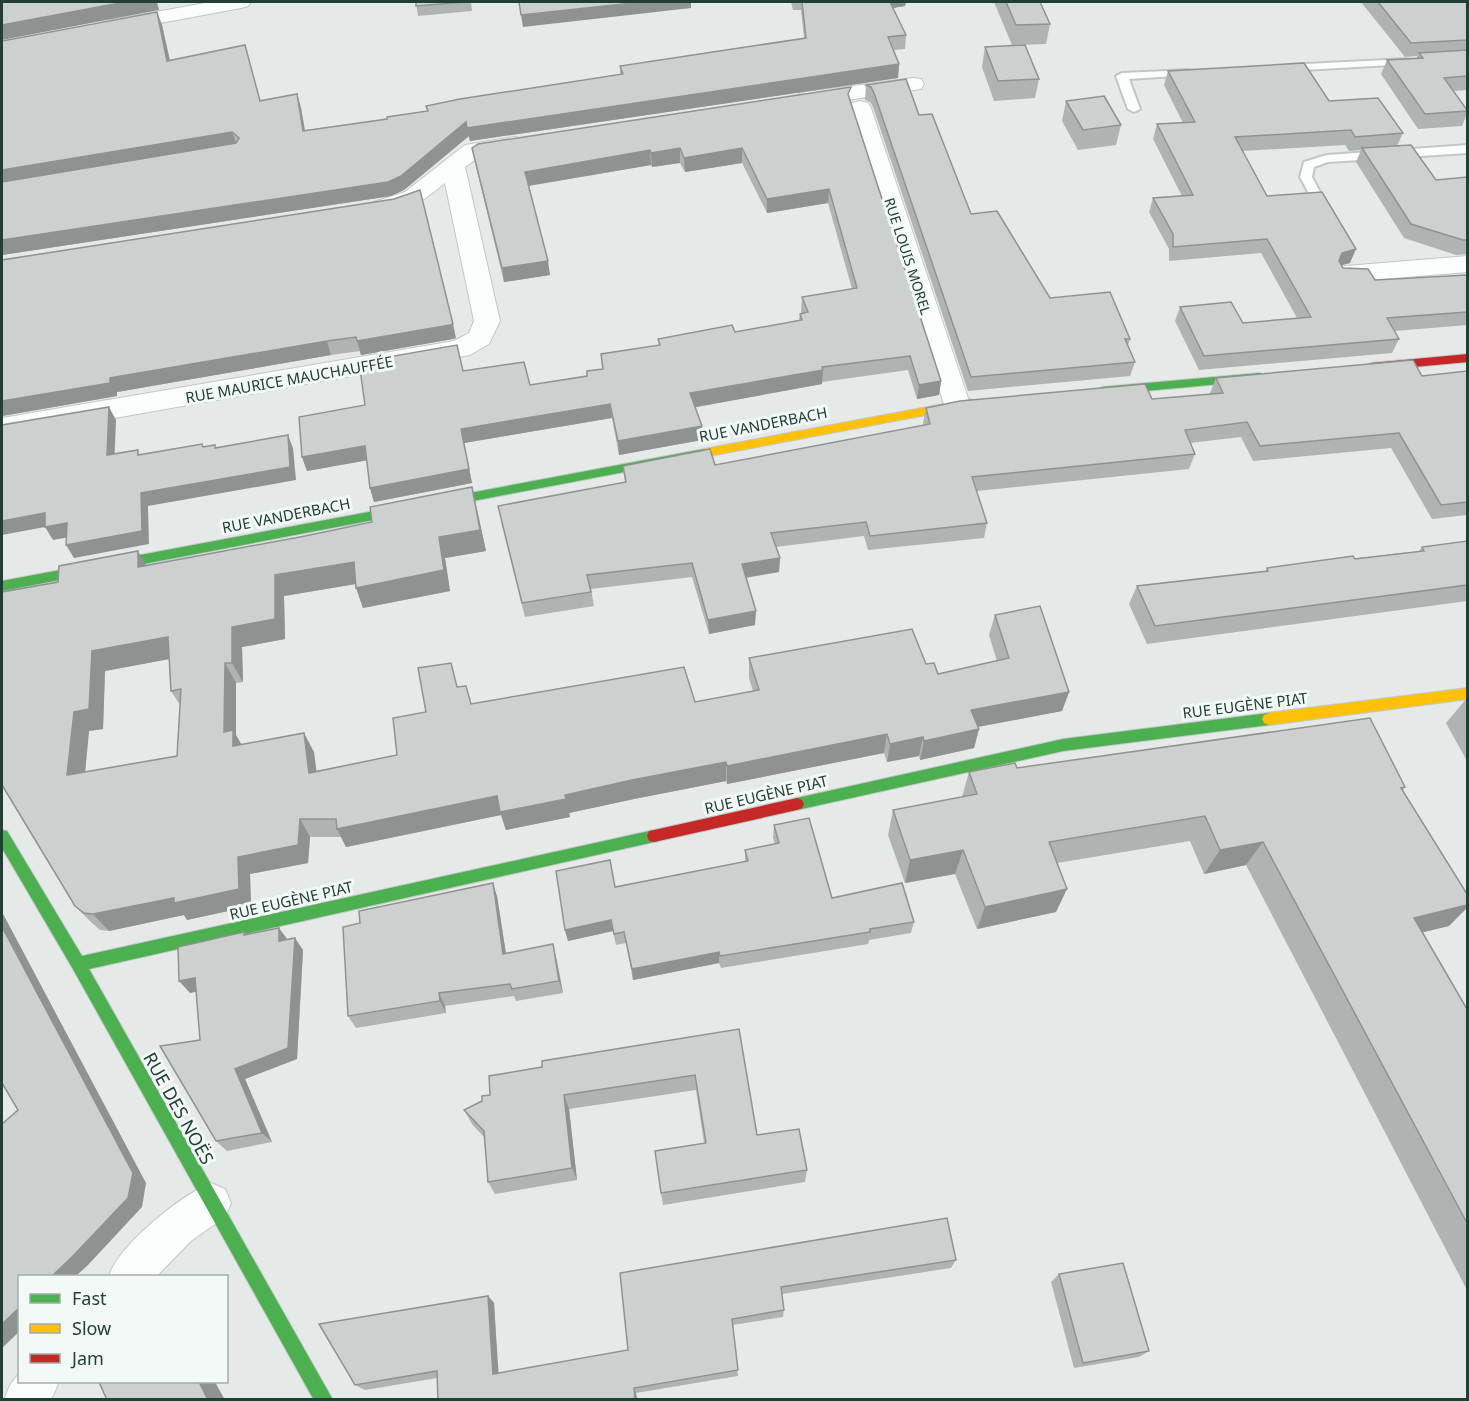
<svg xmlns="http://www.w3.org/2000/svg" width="1469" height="1401" viewBox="0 0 1469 1401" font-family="'Noto Sans',sans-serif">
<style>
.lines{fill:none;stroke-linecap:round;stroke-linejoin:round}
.lane-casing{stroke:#c2c7c5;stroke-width:4}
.street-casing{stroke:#c2c7c5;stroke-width:2}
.fast-casing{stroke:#c0c8c5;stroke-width:2}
.slow-casing{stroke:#c0c8c5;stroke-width:2}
.jam-casing{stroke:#c0c8c5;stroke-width:2}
.lane{fill:#fbfcfc;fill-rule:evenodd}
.street{fill:#fbfcfc;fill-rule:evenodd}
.fast{fill:#4caf50;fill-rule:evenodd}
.slow{fill:#ffc107;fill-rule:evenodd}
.jam{fill:#c62828;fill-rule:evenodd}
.wall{fill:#afb4b2;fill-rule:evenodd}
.shaded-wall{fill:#8f9291}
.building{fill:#ccd1cf;stroke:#8f9291;stroke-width:1.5;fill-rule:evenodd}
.labels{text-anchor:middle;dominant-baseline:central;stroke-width:6;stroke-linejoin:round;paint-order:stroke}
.far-street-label{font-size:14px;fill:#213f37;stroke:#f3f9f6}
.street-label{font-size:15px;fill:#213f37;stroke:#f3f9f6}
.near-street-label{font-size:18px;fill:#213f37;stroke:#f3f9f6}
</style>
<rect width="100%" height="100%" fill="#e5eae8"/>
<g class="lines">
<defs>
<g id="lane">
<path d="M1406 59 1410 60V64L1285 71 1279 68 1285 65Z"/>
<path d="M1188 70 1192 71V75L1129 79 1140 109 1134 112 1128 109 1116 76 1122 73Z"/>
<path d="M1468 145V153L1328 162 1314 167 1312 177 1322 196 1316 200 1312 199 1300 177 1304 162 1327 155Z"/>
</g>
<g id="street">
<path d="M211 2H251L248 6 241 8 117 31 110 29 107 25 110 21 117 19Z"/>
<path d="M913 78 921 79 924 84 921 89 807 106 799 104 796 99 799 94 807 92Z"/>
<path d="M860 101 868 103 871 108 970 404 966 411 957 413 948 411 944 404 849 108 852 103Z"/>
<path d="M515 137 523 139 526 144 523 149 480 156 465 167 500 321 489 344 470 355 2 438V418L454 341 469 333 474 321 445 183C425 199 401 219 374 212L370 207 374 202 405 192 465 145Z"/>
<path d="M1468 256V272L1346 282 1337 280 1334 274 1337 268 1346 266Z"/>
<path d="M211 1183 225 1189 231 1203 225 1217 191 1241 157 1276H109C119 1245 180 1196 211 1183Z"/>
<path d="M20 1372V1382H59L51 1400H4L10 1385Z"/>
</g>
<g id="fast">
<path d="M1260 373 1266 377 1264 380 1102 395 1096 391 1102 387Z"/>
<path d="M704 449 710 453 708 456 2 591V581Z"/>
<path d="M1269 713 1274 715 1276 719 1274 723 1269 725 1063 751 797 810 792 808 790 804 792 800 797 798 1063 739Z"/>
<path d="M2 830 7 831 82 956 654 830 659 831 661 836 659 841 654 842 89 969 333 1400H314L73 969 2 848Z"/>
</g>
<g id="slow">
<path d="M970 399 976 403 974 406 704 457 698 453 704 449Z"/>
<path d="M1468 688V699L1269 725 1264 723 1262 719 1264 715 1269 713Z"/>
</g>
<g id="jam">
<path d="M1468 354V362L1371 371 1365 367 1371 363Z"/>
<path d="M797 798 802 800 804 804 802 808 797 810 654 842 649 841 647 836 649 831 654 830Z"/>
</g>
</defs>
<use href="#lane" class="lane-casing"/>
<use href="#street" class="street-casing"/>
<use href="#fast" class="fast-casing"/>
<use href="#slow" class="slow-casing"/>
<use href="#jam" class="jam-casing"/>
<use href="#lane" class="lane"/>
<use href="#street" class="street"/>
<use href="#fast" class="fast"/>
<use href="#slow" class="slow"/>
<use href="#jam" class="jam"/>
</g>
<g class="wall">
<path d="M416 2H471L472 11 418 16Z"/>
<path d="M791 2H906L905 6 893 8 906 35 905 49 894 50 899 64 898 78 470 141 469 136 404 190 391 196 2 255V41L157 12 162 25 170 61 245 45 260 100 297 94 301 108 305 130 387 119 620 74V66L804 38 801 10H793Z"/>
<path d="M994 2H1040L1050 24 1046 44 1012 45Z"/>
<path d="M1361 2H1467V90L1454 91 1467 110V114L1462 126 1418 129 1381 74 1387 60 1417 58V56L1405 57Z"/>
<path d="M985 47 1039 79 1035 98 994 101 982 67Z"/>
<path d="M1168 71 1329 101 1403 133 1397 146 1436 180 1467 177V254L1456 255 1404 238 1356 162 1361 150 1349 151 1345 145 1243 151 1267 196 1350 263 1342 265 1343 268 1375 280 1467 275V325L1395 331 1399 339 1392 353 1199 370 1175 321 1180 307 1243 323 1297 318 1261 253 1169 261V249L1149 212 1153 198 1182 196 1153 139 1157 124 1183 123 1164 85Z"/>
<path d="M906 79 919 115 971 214 1050 298 1130 339 1128 345 1135 362 1130 376 968 391 873 107 870 102 865 100 866 85Z"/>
<path d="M850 100 941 381 939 395 917 399 908 370 822 382V384L695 407 702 440 619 455 612 418 464 443 472 483 374 502 370 488 367 460 307 471 302 457 365 405 463 371 530 385 587 376 602 369 601 354 659 346 658 339 735 332 799 320 800 314 801 313 802 297 852 289 828 203 767 213 742 163 685 172 680 163 652 167 651 165 529 186 550 275 504 282 475 163 472 148Z"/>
<path d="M1066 101 1121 125 1116 145 1078 150 1062 121Z"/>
<path d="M2 260 456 338 453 339 361 355 360 351 331 355 117 392V396L2 416Z"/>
<path d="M1467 371V515L1432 519 1391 448 1253 461 1241 437 1190 443 1195 454 1189 469 977 491 987 523 984 538 868 550 864 536 776 547 780 558 779 572 746 578 755 625 709 634 692 577 591 589 594 606 525 617 501 521 625 482 623 466 715 465 849 440 924 425 923 423 926 408 1152 399 1210 394V393L1216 378 1422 376Z"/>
<path d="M477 509 486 551 445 558 450 591 363 608 355 584 284 596 285 639 242 647 243 682 236 683V735L241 744 314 752 316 771 397 755 426 712 458 687 466 686 471 704 695 702 753 691 749 678V658L926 664 938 674 997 661 989 635 995 615 1069 692 1062 711 978 727 979 729 974 748 920 760 919 756 887 762 884 753 727 784 726 781 634 799 569 813 570 817 506 830 501 815 346 847 341 837H310L308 863 250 874 251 906 187 920 184 915 109 931 100 930 91 922 75 906 58 582 146 565ZM169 659 171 691 180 705 177 756 85 772 89 731 103 729 105 671Z"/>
<path d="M1467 541V601L1147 644 1129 604 1137 586 1266 571 1267 568 1419 551 1422 547Z"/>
<path d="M1467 698V761L1446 723Z"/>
<path d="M1017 768 1405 787 1403 790 1449 926 1422 932 1467 1009V1290L1246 865 1204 874 1190 841 1057 863 1056 912 977 929 955 874 905 883 888 835 893 810 962 797 969 772Z"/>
<path d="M774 825 832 898 914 922 911 933 869 940 868 944 721 968 719 963 633 980 626 943 616 945 613 931 568 941 565 930 615 887 745 861V850L775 844 773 838Z"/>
<path d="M497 896 506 954 556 957 563 993 516 1001 514 996 445 1006 446 1013 356 1028 348 1016Z"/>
<path d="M244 932 246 935 287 939 303 950 297 1059 245 1079 272 1142 227 1151 216 1141 196 991 190 993Z"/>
<path d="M739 1029 757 1135 807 1170 805 1182 663 1205 661 1193 704 1143 696 1090 569 1109 577 1180 495 1194 488 1182 484 1137 472 1124 464 1110 482 1101 490 1095 542 1067Z"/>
<path d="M956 1260 951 1268 782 1294 784 1310 783 1317 733 1325 738 1376 636 1393 637 1400H438L437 1378 365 1390 355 1385 488 1296 494 1303 498 1373 628 1350 620 1273Z"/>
<path d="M1059 1274 1149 1351 1139 1357 1074 1368 1051 1282Z"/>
</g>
<g class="shaded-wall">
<path d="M125 2H157L159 10 2 40V25Z"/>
<path d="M642 2H691V8L523 27 521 15Z"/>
<path d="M887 2H906L905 6 886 9Z"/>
<path d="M157 12 162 25 173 75 167 61Z"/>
<path d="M899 64 898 78 470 141 467 128Z"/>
<path d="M297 94 301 108 307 144 303 131Z"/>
<path d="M466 122 469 136 404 190 391 196 2 255V240Z"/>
<path d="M232 132 237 146 2 186V170Z"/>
<path d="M680 148V163L652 167 651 153Z"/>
<path d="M742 148V163L685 172 684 158Z"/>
<path d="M650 150 651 165 527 186 525 172Z"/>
<path d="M829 189 828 203 767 213V199Z"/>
<path d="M1356 249 1350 263 1335 267 1342 253Z"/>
<path d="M548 261 550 275 504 282 502 268Z"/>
<path d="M453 324 456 338 453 339 361 355 357 341Z"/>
<path d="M327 341 331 355 117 392V396L2 416V401L110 378Z"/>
<path d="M823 370 822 384 691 408 690 393Z"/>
<path d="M941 381 939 395 917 399 919 385Z"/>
<path d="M610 404 612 418 464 443 472 483 374 502 370 488 461 429Z"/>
<path d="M109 407 116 420 114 468 107 455Z"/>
<path d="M702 426V440L619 455 618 441Z"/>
<path d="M288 435 293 448 296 480 148 506 149 544 74 558 66 545 141 493Z"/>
<path d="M365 446 369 460 307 471 302 457Z"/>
<path d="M472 487 486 551 445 558 450 591 363 608 356 588 439 537Z"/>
<path d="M45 513 67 523 75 536 53 540 45 527 2 535V521Z"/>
<path d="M138 551 150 572 138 567Z"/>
<path d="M780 558 779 572 742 578V564Z"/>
<path d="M354 562 362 583 284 596 285 639 242 647 243 682 232 663V627L275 575Z"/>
<path d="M756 611 755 625 709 634 708 620Z"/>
<path d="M168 637 180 657 105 671 103 729 89 731 83 794 67 775 74 712 92 651Z"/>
<path d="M225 663 236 683V735L244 749V765L224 732Z"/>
<path d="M1069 692 1062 711 966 729 971 710Z"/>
<path d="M979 729 974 748 920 760 924 741Z"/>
<path d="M304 733 314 752 319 791 309 773Z"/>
<path d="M887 734 884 753 727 784V766Z"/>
<path d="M923 737 919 756 887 762 890 744Z"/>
<path d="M726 762V781L634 799 569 813 570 817 506 830 501 815 346 847 337 829 497 796 565 795 632 780Z"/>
<path d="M300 819 310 837 308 863 250 874 251 906 187 920 184 915 109 931 93 914 174 898Z"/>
<path d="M1263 842 1246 865 1204 874 1220 850Z"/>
<path d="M963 850 955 874 905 883 910 860Z"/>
<path d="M493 883 497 896 508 967 503 954Z"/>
<path d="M1067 889 1056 912 977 929 985 907Z"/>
<path d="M1467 905V908L1449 926 1391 940 1414 918Z"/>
<path d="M2 912 146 1183 142 1207 88 1265 76 1276H52L2 927Z"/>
<path d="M611 920 613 931 568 941 565 930Z"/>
<path d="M279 928 288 940 279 941Z"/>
<path d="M295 938 303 950 297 1059 245 1079 272 1142 262 1133 235 1069Z"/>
<path d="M553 944 556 957 563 993 559 981Z"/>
<path d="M719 952V963L633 980 632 969Z"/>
<path d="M195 978 205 990 190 993 179 981Z"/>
<path d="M439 993 445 1006 446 1013 440 1001Z"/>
<path d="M564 1095 569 1109 577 1180 572 1168Z"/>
<path d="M488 1296 494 1303 499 1380 493 1374Z"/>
<path d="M20 1307V1331L2 1348V1324Z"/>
<path d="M199 1382H215L225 1400H208Z"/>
<path d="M634 1388 636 1393 637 1400 635 1398Z"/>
</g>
<g class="building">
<path d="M2 2H125L2 25Z"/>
<path d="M416 2H465L416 6Z"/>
<path d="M519 2H642L521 15Z"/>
<path d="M802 2H890L906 35 888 37 899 64 467 128 466 122 401 176 388 182 2 240V182L236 143 239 138 232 132 2 170V41L157 12 167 61 245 45 260 101 297 94 303 131 387 119V117L428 111 426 106 460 99 623 74 620 66 806 38Z"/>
<path d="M1006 2H1040L1050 24 1016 25Z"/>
<path d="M1378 2H1467V40L1411 43Z"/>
<path d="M1025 45 1039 79 998 81 985 47Z"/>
<path d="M1467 50V76L1444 78 1467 110V111L1425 114 1387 60 1423 58 1419 53Z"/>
<path d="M1304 63 1329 101 1378 98 1403 133 1355 137 1351 130 1235 137 1267 196 1322 192 1356 249 1342 253 1339 261 1343 268 1368 269 1375 280 1467 275V312L1387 318 1399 339 1204 356 1180 307 1231 302 1243 323 1311 317 1267 239 1173 247V234L1153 198 1193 195 1157 124 1195 122 1168 71Z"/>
<path d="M906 79 919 115 932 114 971 214 997 211 1050 298 1110 292 1130 339H1125L1135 362 971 377 874 93 871 87 866 85Z"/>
<path d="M851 87 848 94 941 381 919 385 910 356 822 367 823 370 690 393 702 426 618 441 610 404 461 429 469 469 370 488 365 446 302 457 299 417 365 405 359 362 457 345 463 371 524 362 530 385 587 376V371L603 369 601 354 660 345 658 339 732 325 735 332 802 320 800 314 808 312 802 297 857 288 829 189 767 199 742 148 684 158 680 148 651 153 650 150 525 172 548 261 502 268 472 148 478 144Z"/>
<path d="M1104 96 1121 125 1083 130 1066 101Z"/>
<path d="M1411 145 1436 180 1467 177V240H1463L1411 224 1362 148Z"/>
<path d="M420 190 453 324 450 325 357 341 356 337 327 341 110 378V383L2 401V260L394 199Z"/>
<path d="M1413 360 1422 376 1467 371V502L1441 505 1399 433 1260 446 1247 422 1185 430 1195 454 972 477 987 523 870 536 866 522 771 533 780 558 742 564 756 611 708 620 692 563 587 575 591 592 522 603 498 506 626 482 623 466 710 449 715 465 930 424 926 408 960 401 1145 384 1152 399 1223 393 1216 378Z"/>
<path d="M109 407 107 455 138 450V455L202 444 203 447 215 445V448L288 435 290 467 141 493 142 531 66 545 67 523 45 527V513L2 521V425Z"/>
<path d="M472 487 480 530 439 537 444 570 356 588 354 562 275 575V619L232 627V663H225L224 732 233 730V746L304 733 309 773 397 755 393 718 426 712 418 668 451 663 457 687 466 686 471 704 684 667 695 702 759 690 749 658 912 629 926 664 934 663 938 674 1009 658 995 615 1040 606 1069 692 971 710 979 729 924 741 923 737 890 744 887 734 727 766 726 762 632 780 565 795 566 799 500 812 497 796 337 829 336 819H300L298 845 238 857 239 889 174 903V898L93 914 84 913 75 906 2 785V592L58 582 59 566 138 551V567L305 536 372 522 370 507ZM168 637 171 691 181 689 177 756 67 775 74 712 89 709 92 651Z"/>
<path d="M1467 541V585L1155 626 1137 586 1268 571 1267 568 1353 556 1355 559 1424 551 1422 547Z"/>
<path d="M1370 718 1405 787 1401 788 1467 894V905L1414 918 1467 1009V1223L1263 842 1220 850 1205 816 1049 842 1067 889 985 907 963 850 910 860 893 810 977 794 969 772 1015 763 1017 768Z"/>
<path d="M809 818 832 898 902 883 914 922 870 929V932L720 956 719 952 632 969 624 932 614 934 611 920 565 930 556 871 610 860 615 887 748 861 745 850 779 843 774 825Z"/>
<path d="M493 883 503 954 553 944 559 981 512 989 510 984 439 993 440 1001 348 1016 343 927 360 923 359 911Z"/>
<path d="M2 927 133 1173 128 1198 72 1257 52 1276H20V1307L2 1324V1124L18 1110 2 1083Z"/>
<path d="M279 928V941L295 938 288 1048 235 1069 262 1133 216 1141 160 1046 200 1040 195 978 179 981 178 947 244 932V935Z"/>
<path d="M739 1029 757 1135 799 1129 807 1170 661 1193 655 1151 706 1143 695 1075 564 1095 572 1168 488 1182 484 1131 464 1110 482 1101V1096L490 1095 489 1076 542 1067V1061Z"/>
<path d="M947 1218 956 1260 781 1287 784 1310 732 1319 738 1370 634 1388 635 1398 628 1400H438L437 1371 355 1385 319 1324 488 1296 493 1374 628 1350 620 1273Z"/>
<path d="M1123 1263 1149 1351 1083 1363 1059 1274Z"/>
<path d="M99 1382H199L208 1400H107Z"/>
</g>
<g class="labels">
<g class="far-street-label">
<text transform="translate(908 256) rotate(72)">RUE LOUIS MOREL</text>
</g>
<g class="street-label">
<text transform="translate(289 379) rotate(-10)">RUE MAURICE MAUCHAUFFÉE</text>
<text transform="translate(763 424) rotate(-11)">RUE VANDERBACH</text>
<text transform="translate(286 515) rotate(-11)">RUE VANDERBACH</text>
<text transform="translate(1245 705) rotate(-7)">RUE EUGÈNE PIAT</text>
<text transform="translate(766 794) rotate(-13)">RUE EUGÈNE PIAT</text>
<text transform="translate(291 900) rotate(-13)">RUE EUGÈNE PIAT</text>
</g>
<g class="near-street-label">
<text transform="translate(179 1108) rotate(61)">RUE DES NOËS</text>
</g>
</g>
<rect width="1469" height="1401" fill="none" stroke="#213f37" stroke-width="6"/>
<rect x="18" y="1275" width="210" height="108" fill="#f3f9f6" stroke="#9fafaa" stroke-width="1.5"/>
<rect x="30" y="1294" width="30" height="9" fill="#4caf50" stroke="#9fafaa" stroke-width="1.5"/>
<text x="72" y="1305" font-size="18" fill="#213f37">Fast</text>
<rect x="30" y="1324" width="30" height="9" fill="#ffc107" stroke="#9fafaa" stroke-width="1.5"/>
<text x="72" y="1335" font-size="18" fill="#213f37">Slow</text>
<rect x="30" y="1354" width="30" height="9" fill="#c62828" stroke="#9fafaa" stroke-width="1.5"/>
<text x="72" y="1365" font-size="18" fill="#213f37">Jam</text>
</svg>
